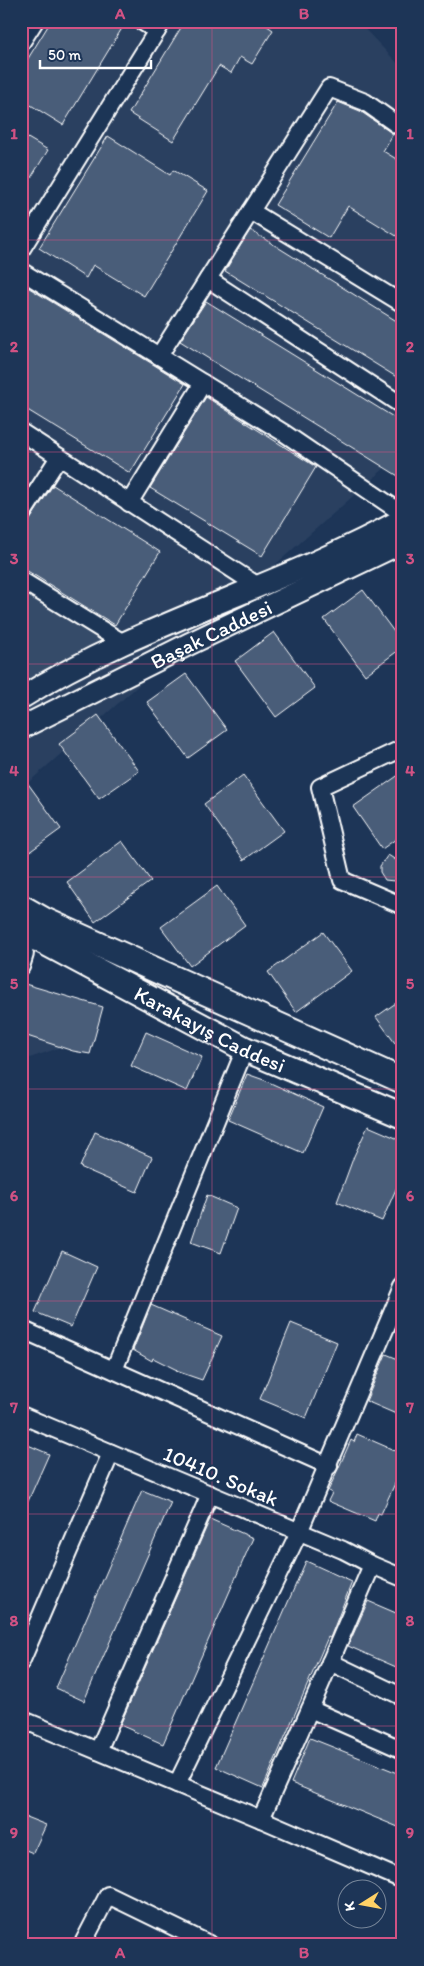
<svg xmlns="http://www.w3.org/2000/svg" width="424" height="1966" viewBox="0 0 424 1966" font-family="Itim,sans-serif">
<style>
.built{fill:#2a4161}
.green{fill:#364b69;stroke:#9aa5b4}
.building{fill:#4a5d79;stroke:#fff}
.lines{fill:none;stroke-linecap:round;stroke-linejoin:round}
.minor-casing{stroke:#fff;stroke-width:20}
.tertiary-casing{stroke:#fff;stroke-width:25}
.secondary-casing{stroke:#fff;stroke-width:28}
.minor{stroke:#1d3557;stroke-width:16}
.tertiary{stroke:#1d3557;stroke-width:21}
.secondary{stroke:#1d3557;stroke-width:24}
.grid{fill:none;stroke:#d15284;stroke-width:1;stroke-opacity:0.55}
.labels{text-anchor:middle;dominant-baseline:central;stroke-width:4;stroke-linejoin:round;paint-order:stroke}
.street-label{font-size:21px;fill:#fff;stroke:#1d3557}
.neatline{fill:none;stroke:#d15284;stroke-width:2}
.grid-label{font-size:16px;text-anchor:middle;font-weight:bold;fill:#d15284}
</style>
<rect width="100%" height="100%" fill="#1d3557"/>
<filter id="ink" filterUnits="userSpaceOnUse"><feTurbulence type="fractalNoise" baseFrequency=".02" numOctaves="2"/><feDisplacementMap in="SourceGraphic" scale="10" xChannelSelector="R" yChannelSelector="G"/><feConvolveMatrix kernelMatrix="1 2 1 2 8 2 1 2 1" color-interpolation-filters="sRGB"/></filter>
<g filter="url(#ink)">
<g class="built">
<path d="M21 21H357L403 69V452L21 789Z"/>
<path d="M21 984 73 1043 21 1061Z"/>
</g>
<path class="green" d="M21 590 105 641 44 670 21 684Z"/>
<g class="building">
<path d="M51 21H118L124 25 63 125 21 99V70Z"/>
<path d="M185 21H260L273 30 252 64 240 57 231 73 219 66 173 141 129 113Z"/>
<path d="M338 102 360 111 393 134 383 151 403 163V240L348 206 329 238 275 205Z"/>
<path d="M21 134 48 150 21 194Z"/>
<path d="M108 136 170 175 173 170 208 191 144 296 93 265 86 278 39 248Z"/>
<path d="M250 230 403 325V381L225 271Z"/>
<path d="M21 283 185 384 130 473 21 406Z"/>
<path d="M206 301 403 423V479L180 341Z"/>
<path d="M206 397 316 467 262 556 150 488Z"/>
<path d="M53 485 160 552 115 625 21 567V526L29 521Z"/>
<path d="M363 590 403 644V647L365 675 324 619Z"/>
<path d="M274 632 315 688 276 717 235 661Z"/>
<path d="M186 674 227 730 188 758 147 702Z"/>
<path d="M98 715 139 771 99 799 59 744Z"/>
<path d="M403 772V834L382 849 353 807Z"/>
<path d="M21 774 61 829 21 858Z"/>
<path d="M243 775 284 831 244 860 204 804Z"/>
<path d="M122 841 151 881 95 922 67 882Z"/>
<path d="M388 855 399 862 402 867 401 876 394 881 385 880 380 872V866Z"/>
<path d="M217 886 245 925 190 966 161 927Z"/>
<path d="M323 932 352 971 296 1012 268 972Z"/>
<path d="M25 984 103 1007 90 1054 73 1051 21 1034V996Z"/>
<path d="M403 998V1054L376 1017Z"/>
<path d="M146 1032 202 1057 187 1091 131 1066Z"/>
<path d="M247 1074 264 1080 323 1107 303 1153 228 1120Z"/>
<path d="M368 1126 403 1141V1173L382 1221 337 1202 354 1156Z"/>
<path d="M95 1132 152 1157 137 1192 80 1167Z"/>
<path d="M207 1195 237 1208 221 1253 191 1242Z"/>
<path d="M62 1251 97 1267 71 1327 35 1312Z"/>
<path d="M151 1305 222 1336 202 1380 176 1371 177 1370 153 1358 152 1361 133 1350Z"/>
<path d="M291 1323 337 1342 306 1418 260 1399Z"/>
<path d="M386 1354 403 1361V1417L366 1401Z"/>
<path d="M357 1434 403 1454V1466L381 1514 378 1513 375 1521 328 1501 332 1493 328 1491 339 1467 351 1440 354 1442Z"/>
<path d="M21 1442 49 1454 21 1517Z"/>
<path d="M142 1490 171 1502 84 1701 56 1688Z"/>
<path d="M210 1519 253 1538 163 1744 120 1725Z"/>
<path d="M306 1561 352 1582 330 1638 328 1637 263 1788 216 1767Z"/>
<path d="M368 1601 403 1616V1670L348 1646Z"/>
<path d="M310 1738 403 1775V1829L291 1783Z"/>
<path d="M21 1815 46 1825 33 1853 21 1848Z"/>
</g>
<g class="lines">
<defs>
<g id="minor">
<path d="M141 21 157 31"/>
<path d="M21 43 35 21"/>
<path d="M251 211 403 304"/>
<path d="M21 250 163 21"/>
<path d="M21 271 284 433 403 514"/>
<path d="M208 279 403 406"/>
<path d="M159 356 329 88 365 102 403 129"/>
<path d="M21 432 258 586"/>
<path d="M129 503 203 383"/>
<path d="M21 516 59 457"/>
<path d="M21 580 125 644"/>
<path d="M403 748 320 787 342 880 403 906"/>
<path d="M21 967 25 954"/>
<path d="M21 1329 329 1466"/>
<path d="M114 1370 245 1049"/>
<path d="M21 1415 343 1550 372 1565 403 1578"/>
<path d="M21 1662 111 1453"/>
<path d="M330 1662 403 1697"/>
<path d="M310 1709 403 1750"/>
<path d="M21 1719 261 1819 403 1880"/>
<path d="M98 1751 210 1494"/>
<path d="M177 1784 299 1532 403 1287"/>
<path d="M261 1819 310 1709 372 1565"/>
<path d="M82 1945 108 1895 211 1945"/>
</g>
<g id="tertiary">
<path d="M21 698C140 623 280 587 403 519"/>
<path id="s1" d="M21 728 189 644 403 542"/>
</g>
<g id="secondary">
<path d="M21 907 44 920 403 1081"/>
<path id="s2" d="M21 934 40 940 245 1049 403 1116"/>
</g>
</defs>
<use href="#minor" class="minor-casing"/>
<use href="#tertiary" class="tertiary-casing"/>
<use href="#secondary" class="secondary-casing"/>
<use href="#minor" class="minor"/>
<use href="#tertiary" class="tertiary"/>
<use href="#secondary" class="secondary"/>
</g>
</g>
<path class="grid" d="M212 21V1945M21 240H403M21 452H403M21 664H403M21 877H403M21 1089H403M21 1301H403M21 1514H403M21 1726H403"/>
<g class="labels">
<g class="street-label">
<text stroke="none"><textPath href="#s1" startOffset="212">Başak Caddesi</textPath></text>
<text stroke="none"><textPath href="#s2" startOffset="212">Karakayış Caddesi</textPath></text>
<text transform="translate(221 1476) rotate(23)">10410. Sokak</text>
</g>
</g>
<rect width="424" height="1966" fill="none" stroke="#1d3557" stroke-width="55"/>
<g transform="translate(362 1904) rotate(259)"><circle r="24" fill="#1d3557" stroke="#77869a"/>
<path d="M0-4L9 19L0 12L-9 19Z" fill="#ffd166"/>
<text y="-8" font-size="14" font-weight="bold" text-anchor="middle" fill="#ffffff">K</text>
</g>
<path d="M40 60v8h111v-8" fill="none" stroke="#ffffff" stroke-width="2.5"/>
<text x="48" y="60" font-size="15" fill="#ffffff" stroke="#1d3557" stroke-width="4" paint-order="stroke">50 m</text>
<rect x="28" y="28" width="368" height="1910" class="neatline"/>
<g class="grid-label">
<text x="120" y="19">A</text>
<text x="304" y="19">B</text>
<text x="14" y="139">1</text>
<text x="410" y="139">1</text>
<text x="14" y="352">2</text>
<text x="410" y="352">2</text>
<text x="14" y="564">3</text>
<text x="410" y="564">3</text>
<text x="14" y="776">4</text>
<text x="410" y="776">4</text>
<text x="14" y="989">5</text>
<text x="410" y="989">5</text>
<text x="14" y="1201">6</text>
<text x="410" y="1201">6</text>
<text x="14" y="1413">7</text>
<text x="410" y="1413">7</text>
<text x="14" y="1626">8</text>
<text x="410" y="1626">8</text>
<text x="14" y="1838">9</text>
<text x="410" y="1838">9</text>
<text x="120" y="1958">A</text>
<text x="304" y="1958">B</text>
</g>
</svg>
